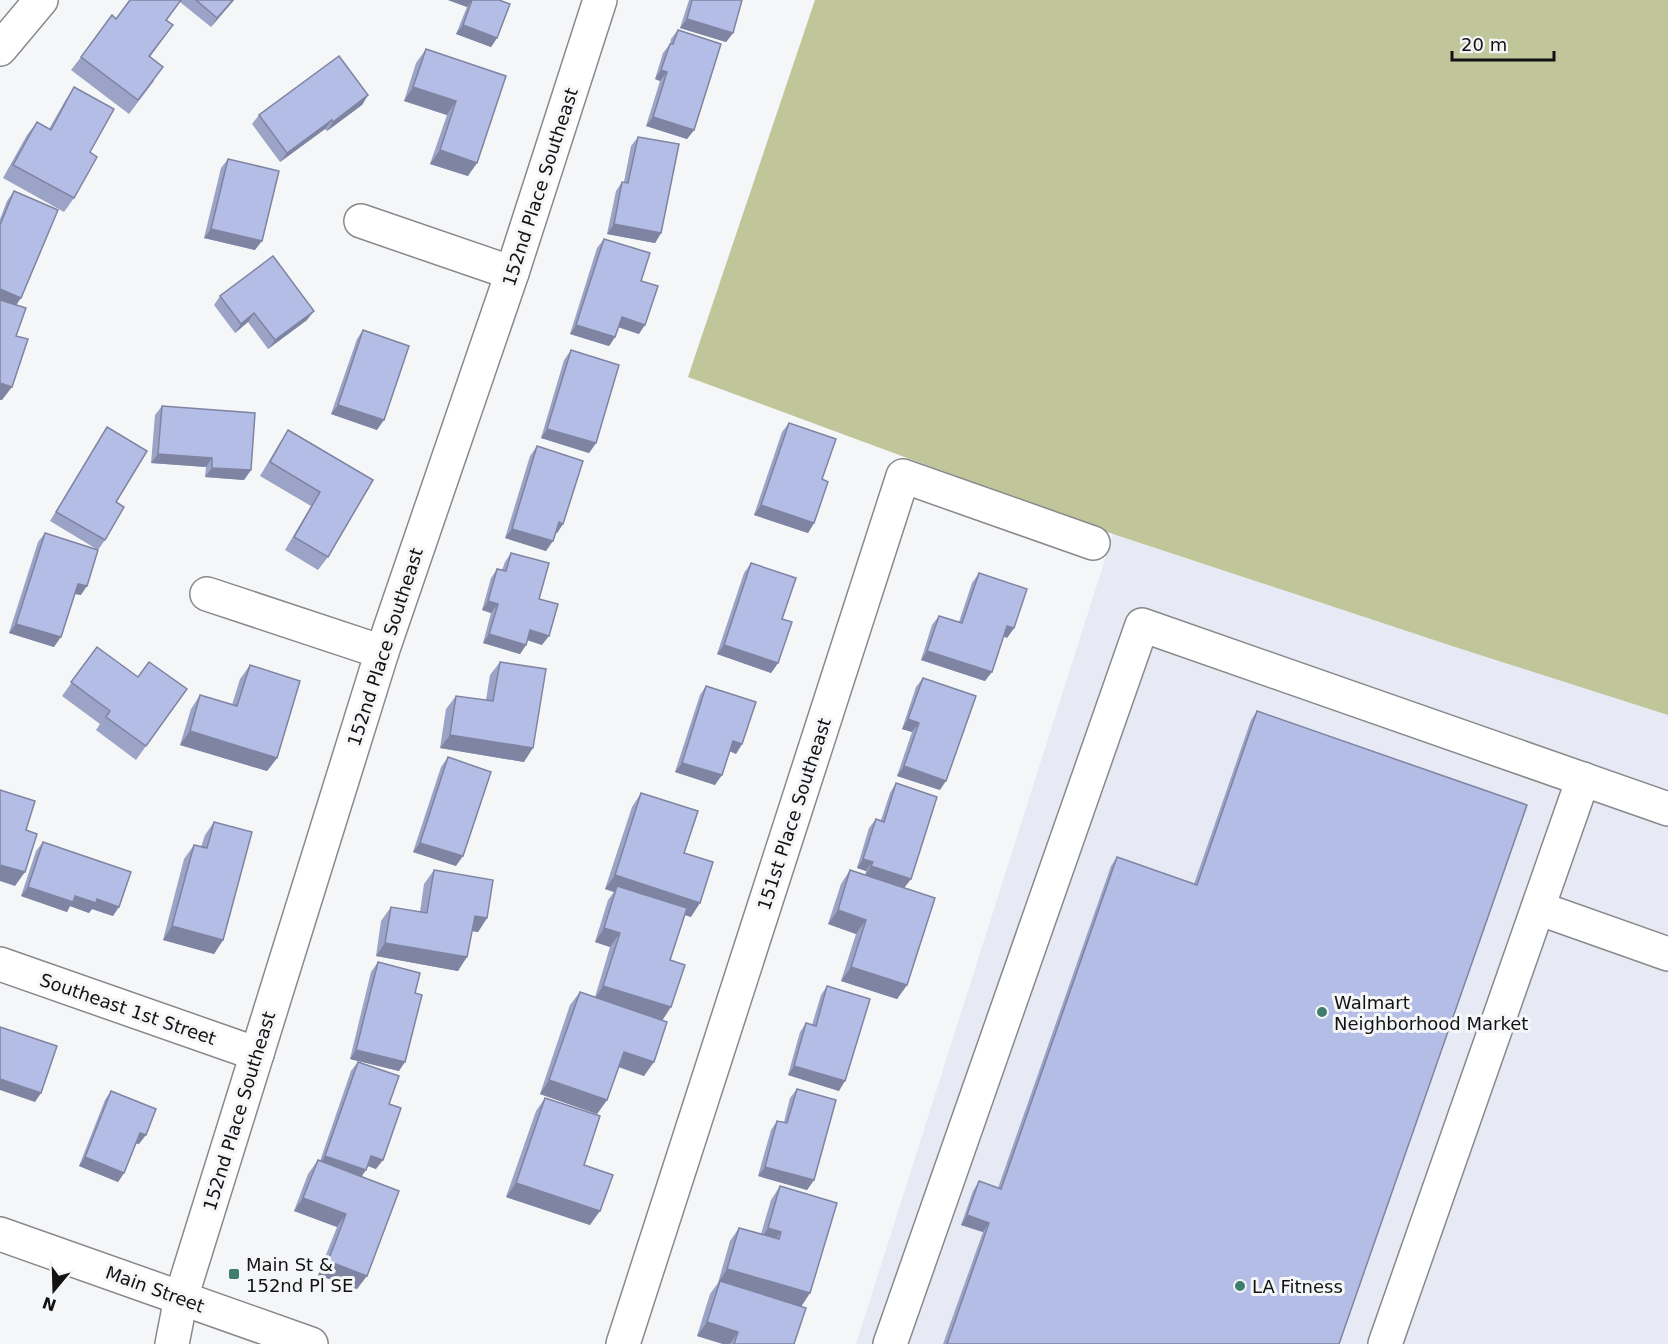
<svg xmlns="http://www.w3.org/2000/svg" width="1668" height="1344" viewBox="0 0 1668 1344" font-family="'DejaVu Sans',sans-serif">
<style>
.built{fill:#e7eaf4}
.forest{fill:#c0c59a}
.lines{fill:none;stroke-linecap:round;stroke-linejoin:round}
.minor-casing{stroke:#89898c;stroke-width:36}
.minor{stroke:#fff;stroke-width:33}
.wall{fill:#9ba3c6}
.shaded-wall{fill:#7e84a1}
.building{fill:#b4bde6;stroke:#7e84a1;stroke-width:1.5}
.poi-dot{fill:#3f7e6c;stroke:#f5f6f8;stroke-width:2}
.labels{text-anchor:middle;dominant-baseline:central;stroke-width:6;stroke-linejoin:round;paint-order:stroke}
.street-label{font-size:18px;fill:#121213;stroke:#f5f6f8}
.poi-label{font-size:18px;fill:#121213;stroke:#f5f6f8;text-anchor:start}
</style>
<rect width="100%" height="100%" fill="#f5f6f8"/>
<path class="built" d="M1113 534 1455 647 1668 715V1344H856Z"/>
<path class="forest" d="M815 0H1668V715L1455 647 1113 534 688 377Z"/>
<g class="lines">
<defs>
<g id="minor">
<path d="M0 49 41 0"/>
<path d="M361 221 512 273"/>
<path d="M207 594 382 652"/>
<path d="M1538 908 1668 954"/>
<path d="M0 964 257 1054"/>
<path d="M0 1234 311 1344"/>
<path d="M172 1344 181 1298 382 652 512 273 600 0"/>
<path d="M623 1344 903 476 1093 543"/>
<path d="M890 1344 1142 625 1668 809"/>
<path d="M1385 1344 1583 779"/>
</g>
</defs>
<use href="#minor" class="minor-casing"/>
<use href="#minor" class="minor"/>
</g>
<g class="wall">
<path d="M130 0H234L211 27 180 2 167 20 173 25 150 57 154 81 129 114 71 70 81 57 116 19Z"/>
<path d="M448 0H499L497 38 491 47 456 34 467 7Z"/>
<path d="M689 0H742L733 33 726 42 680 28Z"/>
<path d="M678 30 694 130 687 139 646 126 660 81 655 79 663 53 670 44 671 39Z"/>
<path d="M426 49 506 76 468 176 430 164 447 115 404 101 416 63Z"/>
<path d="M74 87 90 152 74 198 64 212 3 178 27 135 37 122 49 129 65 101Z"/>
<path d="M368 95 362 105 327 131 325 129 280 162 252 124 259 115Z"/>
<path d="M638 137 661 233 655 243 607 234 616 191 622 182H624L631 146Z"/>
<path d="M228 159 255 250 204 238 221 168Z"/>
<path d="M14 191 16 336 2 400H0V219L7 201Z"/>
<path d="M604 239 641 281 639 334 618 327 615 337 609 346 570 334 597 248Z"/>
<path d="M220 296 307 320 268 349 248 322 235 333 214 305Z"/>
<path d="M363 330 377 430 331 414 357 339Z"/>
<path d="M571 350 596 443 589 453 541 438 564 360Z"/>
<path d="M162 406 251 470 244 480 205 477 206 467 151 463 155 415Z"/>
<path d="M789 423 822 479 814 523 808 533 754 515 782 432Z"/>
<path d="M107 427 116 502 105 540 98 550 50 521Z"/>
<path d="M288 430 373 480 328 557 318 570 285 550 311 506 260 476 279 444Z"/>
<path d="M537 446 563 524 557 533H555L546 551 505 538 530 456Z"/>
<path d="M45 533 81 595 75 594 54 647 9 633 38 542Z"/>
<path d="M511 553 539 599 542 645 527 640 526 645 520 654 483 643 491 613 482 610 491 578 497 569 502 570 505 562Z"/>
<path d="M751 563 782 619 778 663 771 673 717 654 744 573Z"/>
<path d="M979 573 1014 628 1007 638 1004 636 985 681 921 660 932 625 939 616 959 622 972 583Z"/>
<path d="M97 647 138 677 187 689 136 760 96 730 100 724 62 696Z"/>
<path d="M500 662 524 762 440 748 446 709 456 696 486 700 490 675Z"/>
<path d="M250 665 277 758 267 771 180 745 191 709 200 695 232 705 240 679Z"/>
<path d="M923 678 940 790 897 776 912 732 902 729 916 687Z"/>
<path d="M706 686 742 744 736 754 730 751 715 785 675 772 700 695Z"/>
<path d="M1257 711 1339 1344H943L983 1232 961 1225 973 1191 979 1181 998 1188 1111 866 1117 857 1194 884 1251 720Z"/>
<path d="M448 757 456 866 413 852 441 767Z"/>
<path d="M896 783 911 879 904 888 907 985 897 999 841 981 856 934 828 924 841 884 850 870 865 875 866 871 857 868 869 828 876 819 881 820 890 793Z"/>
<path d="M641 793 684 853 691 917 685 915 670 960 662 1020 644 1076 618 1067 607 1100 597 1114 540 1094 570 1005 580 992 595 997 610 947 595 942 608 900 614 892 605 889 632 807Z"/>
<path d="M214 822 223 940 214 954 163 940 184 859 194 845 201 847 205 835Z"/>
<path d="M43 842 113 916 92 909 89 913 70 906 67 912 21 896 36 851Z"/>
<path d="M434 870 487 918 478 932 472 931 458 971 376 956 381 921 391 907 420 912 424 884Z"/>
<path d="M378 962 415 993 399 1071 350 1059 371 972Z"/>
<path d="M827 986 839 1091 788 1075 800 1032 806 1023 812 1025 821 995Z"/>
<path d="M358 1062 376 1169 368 1166 361 1177 357 1289 318 1275 337 1227 294 1211 308 1174 318 1160 320 1161 351 1071Z"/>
<path d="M797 1089 814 1180 807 1190 758 1176 771 1130 777 1121 784 1122 790 1098Z"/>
<path d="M111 1091 139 1144 136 1143 124 1173 118 1182 79 1166 105 1100Z"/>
<path d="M545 1098 584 1165 590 1225 506 1197 536 1111Z"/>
<path d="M780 1186 801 1307 794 1344H723L697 1336 710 1294 718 1283 730 1241 739 1228 761 1234 771 1200Z"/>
</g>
<g class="shaded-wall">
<path d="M233 0H234L211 27 217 18Z"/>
<path d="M448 0H472L467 7Z"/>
<path d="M687 19 733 33 726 42 680 28Z"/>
<path d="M463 25 497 38 491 47 456 34Z"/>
<path d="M661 70 667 72 660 81 655 79Z"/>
<path d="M413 87 456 101 447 115 404 101Z"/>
<path d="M368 95 362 105 327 131 333 122Z"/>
<path d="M653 117 694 130 687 139 646 126Z"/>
<path d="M332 120 325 129 280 162 287 153Z"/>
<path d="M440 150 477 163 468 176 430 164Z"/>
<path d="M614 224 661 233 655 243 607 234Z"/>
<path d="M211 229 262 241 255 250 204 238Z"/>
<path d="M0 289 21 298 15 307 0 301Z"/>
<path d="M314 311 307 320 268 349 275 340Z"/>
<path d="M254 313 248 322 235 333 241 324Z"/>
<path d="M622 317 645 325 639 334 615 326Z"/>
<path d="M576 325 615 337 609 346 570 334Z"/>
<path d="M0 383 12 387 2 400H0Z"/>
<path d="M338 405 384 420 377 430 331 414Z"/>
<path d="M547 429 596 443 589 453 541 438Z"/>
<path d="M158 454 212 458 206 467 151 463Z"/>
<path d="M212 468 251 470 244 480 205 477Z"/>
<path d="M761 505 814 523 808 533 754 515Z"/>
<path d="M559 522 563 524 557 533 552 532Z"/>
<path d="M512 529 553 541 546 551 505 538Z"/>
<path d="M78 584 87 586 81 595 71 593Z"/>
<path d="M488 601 498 604 491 613 482 610Z"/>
<path d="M16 624 61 637 54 647 9 633Z"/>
<path d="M1007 626 1014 628 1007 638 1000 635Z"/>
<path d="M530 630 549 636 542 645 524 639Z"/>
<path d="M489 634 526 645 520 654 483 643Z"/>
<path d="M724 645 778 663 771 673 717 654Z"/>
<path d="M927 651 992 672 985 681 921 660Z"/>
<path d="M908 719 919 723 912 732 902 729Z"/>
<path d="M190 731 277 758 267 771 180 745Z"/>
<path d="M450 735 533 748 524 762 440 748Z"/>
<path d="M733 741 742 744 736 754 727 750Z"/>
<path d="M682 763 722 775 715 785 675 772Z"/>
<path d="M904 766 946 781 940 790 897 776Z"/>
<path d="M420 843 463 856 456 866 413 852Z"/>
<path d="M863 859 873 862 866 871 857 868Z"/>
<path d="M0 865 25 872 15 886 0 881Z"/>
<path d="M871 866 911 879 904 888 865 876Z"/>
<path d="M615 875 700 903 691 917 616 892 617 886 614 892 605 889Z"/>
<path d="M28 887 75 896 97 899 119 907 113 916 92 909 89 913 70 906 67 912 21 896Z"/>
<path d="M838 910 866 920 856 934 828 924Z"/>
<path d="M475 916 487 918 478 932 465 930Z"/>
<path d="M172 926 223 940 214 954 163 940Z"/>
<path d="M604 928 620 933 610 947 595 942Z"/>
<path d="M385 943 467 957 458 971 376 956Z"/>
<path d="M851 967 907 985 897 999 841 981Z"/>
<path d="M603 986 671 1007 662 1021 594 1000Z"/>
<path d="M356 1050 405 1062 399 1071 350 1059Z"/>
<path d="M624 1052 654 1062 644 1076 614 1065Z"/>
<path d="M794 1066 845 1081 839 1091 788 1075Z"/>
<path d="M0 1079 41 1093 35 1102 0 1090Z"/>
<path d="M549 1080 607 1100 597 1114 540 1094Z"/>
<path d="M140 1133 146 1135 139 1144 134 1143Z"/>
<path d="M325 1156 366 1170 360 1179 319 1165Z"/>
<path d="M371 1156 383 1160 376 1169 365 1165Z"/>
<path d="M85 1157 124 1173 118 1182 79 1166Z"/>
<path d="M765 1167 814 1180 807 1190 758 1176Z"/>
<path d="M516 1183 600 1211 590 1225 506 1197Z"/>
<path d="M303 1198 346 1214 337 1227 294 1211Z"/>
<path d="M967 1215 989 1223 983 1232 961 1225Z"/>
<path d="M768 1228 781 1232 771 1245 759 1242Z"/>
<path d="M328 1261 367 1276 357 1289 318 1275Z"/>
<path d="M727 1269 810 1293 801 1307 720 1281 718 1283Z"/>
<path d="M707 1322 738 1332 730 1344H723L697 1336Z"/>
</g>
<g class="building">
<path d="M130 0H181L166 20 173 25 149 56 163 67 138 100 81 57 112 15 116 19Z"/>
<path d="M196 0H233L217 18Z"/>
<path d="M472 0H499L510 4 497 38 463 25Z"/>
<path d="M692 0H742L733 33 687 19Z"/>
<path d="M678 30 721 44 694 130 653 117 667 72 661 70 670 44H673Z"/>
<path d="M426 49 506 76 477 163 440 150 456 101 413 87Z"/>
<path d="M339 56 368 95 333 122 332 120 287 153 259 115Z"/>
<path d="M74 87 114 109 90 152 97 157 74 198 13 165 37 122 51 130Z"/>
<path d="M638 137 679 144 661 233 614 224 622 182 628 183Z"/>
<path d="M228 159 279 171 262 241 211 229Z"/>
<path d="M14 191 58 210 21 298 0 289V225Z"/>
<path d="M604 239 650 253 641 281 658 286 645 325 622 317 615 337 576 325Z"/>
<path d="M273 256 314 311 275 340 254 313 241 324 220 296Z"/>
<path d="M0 300 26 308 16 336 28 339 12 387 0 383Z"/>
<path d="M363 330 409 346 384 420 338 405Z"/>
<path d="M571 350 619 365 596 443 547 429Z"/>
<path d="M162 406 255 413 251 470 212 468V458L158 454Z"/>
<path d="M789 423 836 439 822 479 828 482 814 523 761 505Z"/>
<path d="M107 427 147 451 116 502 124 507 105 540 56 512Z"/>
<path d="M288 430 373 480 328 557 294 537 320 492 270 462Z"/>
<path d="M537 446 583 461 563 524 559 522 553 541 512 529Z"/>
<path d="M45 533 98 550 87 586 78 584 61 637 16 624Z"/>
<path d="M511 553 549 563 539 599 558 604 549 636 530 630 526 645 489 634 498 604 488 601 497 569 506 571Z"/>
<path d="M751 563 796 578 782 619 792 622 778 663 724 645Z"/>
<path d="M979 573 1027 589 1014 628 1007 626 992 672 927 651 939 616 962 623Z"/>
<path d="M97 647 138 677 149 662 187 689 146 746 106 717 110 711 71 682Z"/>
<path d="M500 662 546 669 533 748 450 735 456 696 493 701Z"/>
<path d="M250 665 300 681 277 758 190 731 200 695 237 706Z"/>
<path d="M923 678 976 696 946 781 904 766 919 723 908 719Z"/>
<path d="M706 686 756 702 742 744 733 741 722 775 682 763Z"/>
<path d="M1257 711 1527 805 1339 1344H947L989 1223 967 1215 979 1181 1001 1189 1117 857 1197 885Z"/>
<path d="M448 757 491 772 463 856 420 843Z"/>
<path d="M896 783 937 797 911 879 871 866 873 862 863 859 876 819 884 822Z"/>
<path d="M0 790 35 801 26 830 37 834 25 872 0 865Z"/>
<path d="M641 793 698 811 684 853 713 862 700 903 615 875Z"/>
<path d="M214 822 252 832 223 940 172 926 194 845 207 848Z"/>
<path d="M43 842 131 872 119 907 97 899 96 903 75 896 73 902 28 887Z"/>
<path d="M434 870 493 880 487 918 475 916 467 957 385 943 391 907 427 913Z"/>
<path d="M850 870 935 898 907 985 851 967 866 920 838 910Z"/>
<path d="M617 886 687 908 670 960 685 965 671 1007 603 986 620 933 604 928Z"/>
<path d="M378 962 420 973 415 993 422 995 405 1062 356 1050Z"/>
<path d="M827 986 870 999 845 1081 794 1066 806 1023 816 1026Z"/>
<path d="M580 992 667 1022 654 1062 624 1052 607 1100 549 1080Z"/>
<path d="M0 1027 57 1046 41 1093 0 1079Z"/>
<path d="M358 1062 399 1076 389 1104 401 1108 383 1160 371 1156 366 1170 325 1156Z"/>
<path d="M797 1089 836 1100 814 1180 765 1167 777 1121 787 1123Z"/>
<path d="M111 1091 156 1109 146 1135 140 1133 124 1173 85 1157Z"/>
<path d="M545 1098 600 1116 584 1165 613 1175 600 1211 516 1183Z"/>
<path d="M318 1160 399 1191 367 1276 328 1261 346 1214 303 1198Z"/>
<path d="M780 1186 837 1203 810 1293 727 1269 739 1228 779 1239 781 1232 768 1228Z"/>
<path d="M720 1281 806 1308 794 1344H734L738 1332 707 1322Z"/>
</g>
<g class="poi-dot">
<circle cx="1322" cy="1012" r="6"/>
<rect x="228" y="1268" width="12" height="12" rx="3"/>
<circle cx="1240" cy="1286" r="6"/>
</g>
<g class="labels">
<g class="street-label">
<text transform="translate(540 187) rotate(-72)">152nd Place Southeast</text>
<text transform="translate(385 647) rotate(-72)">152nd Place Southeast</text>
<text transform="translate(794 814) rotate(-72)">151st Place Southeast</text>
<text transform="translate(128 1009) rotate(19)">Southeast 1st Street</text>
<text transform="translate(239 1111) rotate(-73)">152nd Place Southeast</text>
<text transform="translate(155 1289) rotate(20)">Main Street</text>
</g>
<g class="poi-label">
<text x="1334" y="1002">Walmart<tspan x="1334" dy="21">Neighborhood Market</tspan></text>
<text x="246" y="1264">Main St &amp;<tspan x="246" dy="21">152nd Pl SE</tspan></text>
<text x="1252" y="1286">LA Fitness</text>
</g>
</g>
<g transform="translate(54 1290) rotate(199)" stroke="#f5f6f8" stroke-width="4.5" paint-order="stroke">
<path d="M0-4.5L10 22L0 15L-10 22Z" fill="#121213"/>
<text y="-9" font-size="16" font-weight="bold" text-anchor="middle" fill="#121213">N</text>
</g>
<path d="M1452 51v9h102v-9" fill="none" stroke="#121213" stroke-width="3"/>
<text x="1461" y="51" font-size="18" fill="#121213" stroke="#f5f6f8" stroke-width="4.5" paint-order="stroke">20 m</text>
</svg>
